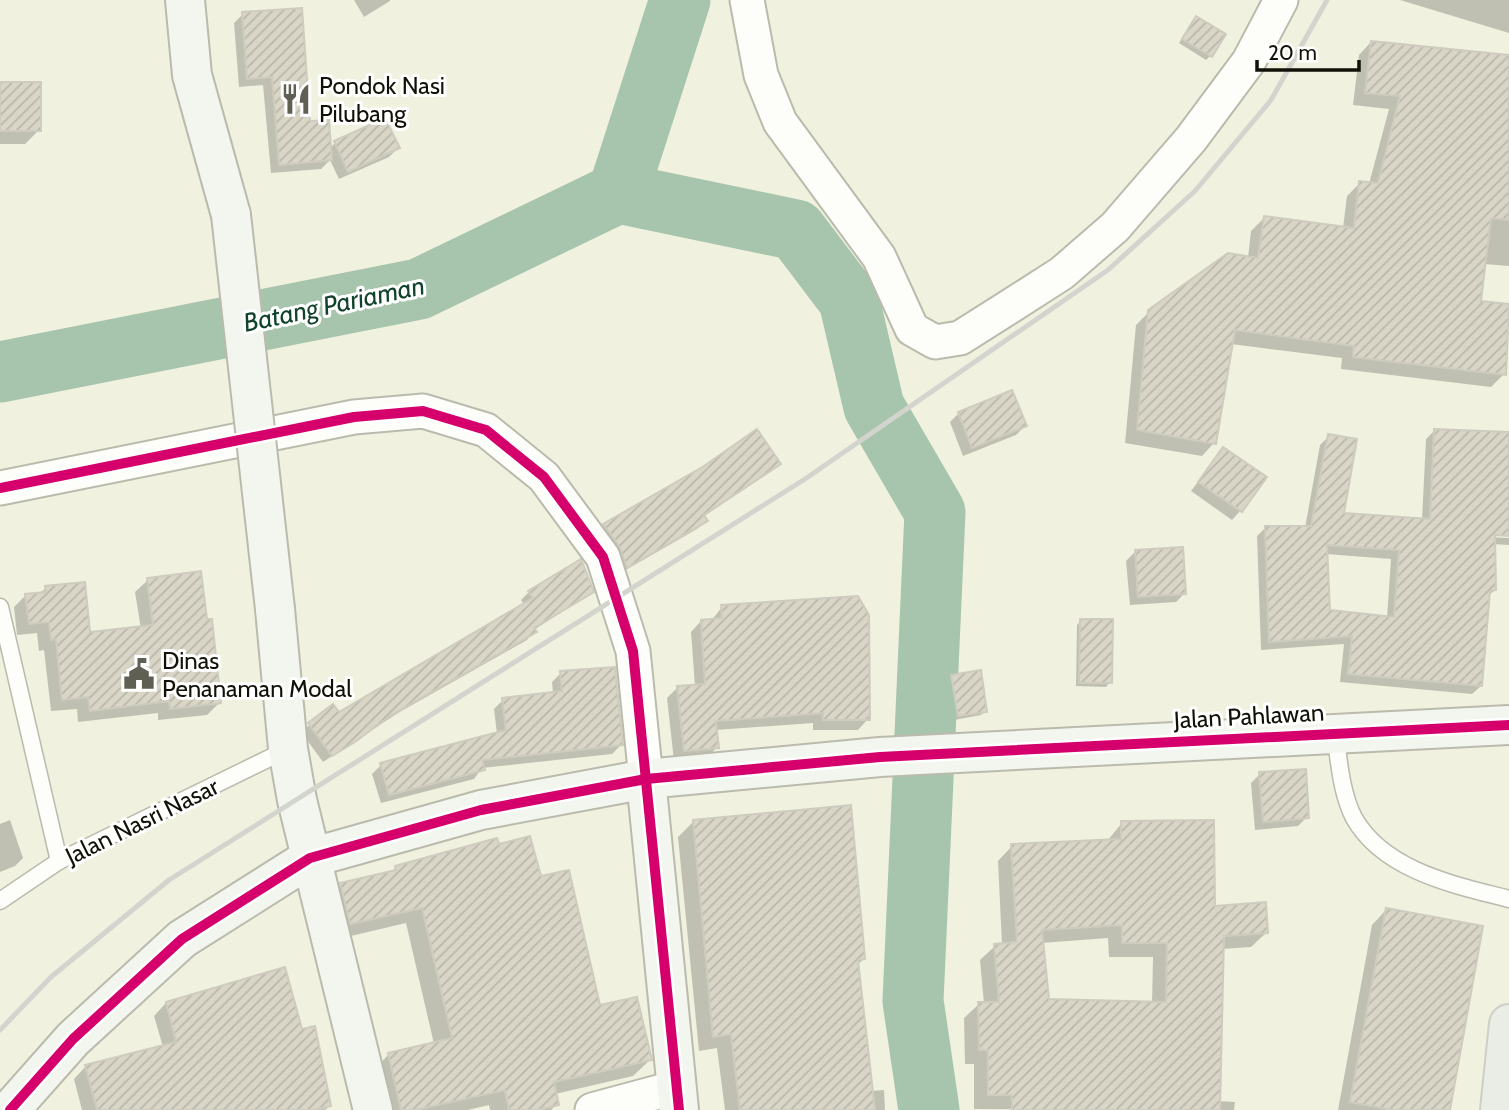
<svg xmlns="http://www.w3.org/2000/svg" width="1509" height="1110" viewBox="0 0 1509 1110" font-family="Cabin,sans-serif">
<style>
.shadow{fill:#0003;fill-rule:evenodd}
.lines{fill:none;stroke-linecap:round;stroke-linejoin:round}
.river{stroke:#a7c4ad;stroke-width:61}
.building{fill:url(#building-hatch);stroke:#ceccbe;stroke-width:2;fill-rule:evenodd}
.lane-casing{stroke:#babbad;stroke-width:19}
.street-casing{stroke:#babbad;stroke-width:37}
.secondary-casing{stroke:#babbad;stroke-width:42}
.primary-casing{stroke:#cecfc7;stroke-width:42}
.lane{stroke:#fdfdfa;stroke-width:16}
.street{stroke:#fdfdfa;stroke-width:33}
.secondary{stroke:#f3f5ef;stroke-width:38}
.primary{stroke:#e9ede5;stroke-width:38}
.rail{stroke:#d4d4cf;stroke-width:5}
.secondary-bridge-casing{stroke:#babbad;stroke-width:42;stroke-linecap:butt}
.secondary-bridge{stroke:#f3f5ef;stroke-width:38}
.cycleway-casing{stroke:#fff;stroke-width:15}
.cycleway{stroke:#d6006c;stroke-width:10}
.labels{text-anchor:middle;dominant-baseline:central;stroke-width:6;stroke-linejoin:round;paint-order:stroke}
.poi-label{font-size:24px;fill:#111107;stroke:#fff;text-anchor:start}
.street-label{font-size:24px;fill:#111107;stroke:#fff}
.water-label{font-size:26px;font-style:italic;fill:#11432b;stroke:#fff}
</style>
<defs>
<pattern id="building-hatch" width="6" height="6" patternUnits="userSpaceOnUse" patternTransform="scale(1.75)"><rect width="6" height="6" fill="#d9d6c7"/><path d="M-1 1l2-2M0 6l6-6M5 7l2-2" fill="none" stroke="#b9b7a9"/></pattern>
</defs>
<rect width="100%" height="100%" fill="#f0f1df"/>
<g class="shadow">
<path d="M354 0H390V1L364 17Z"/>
<path d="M1400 0H1509V33Z"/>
<path d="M243 14 308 123 329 149 335 143 398 148 389 157 339 179 330 160 321 169 271 173 263 85 239 87 234 23Z"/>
<path d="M1193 22 1210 56 1206 60 1179 43Z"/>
<path d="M1371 42 1509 56V266L1484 264 1479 302 1509 306 1504 374 1491 387 1341 369 1342 358 1231 344 1214 443 1202 456 1125 443 1136 325 1149 312 1248 258 1251 231 1264 218 1343 228 1347 196 1360 183 1369 184 1389 109 1353 105 1359 55Z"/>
<path d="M0 84 39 130 25 144H0Z"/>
<path d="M959 413 1025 426 1016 435 963 456 950 422Z"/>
<path d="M1434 431 1509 433V534L1486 533V537L1509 538V545L1493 544 1495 590 1487 597 1481 686 1472 694 1340 682 1344 644 1261 650 1257 536 1266 527 1305 528 1320 445 1329 436 1342 515 1422 520 1426 439ZM1326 554 1391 559 1387 618 1328 612Z"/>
<path d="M1223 449 1240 511 1232 520 1191 491Z"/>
<path d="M779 464 703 517 706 520 697 529 617 575 595 534 604 526 705 467Z"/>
<path d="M1135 552 1185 593 1176 602 1130 605 1126 561Z"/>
<path d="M148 580 206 621 219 703 207 715 158 720V713L78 722 77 709 51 711 44 650 39 651 37 633 17 635 14 607 26 595 39 594 46 588 89 634 141 629 135 592Z"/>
<path d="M529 592H592L534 630 527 640 398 713 323 762 301 732 333 706 339 714 524 605 521 600Z"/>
<path d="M722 607 868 719 858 730H813V723L715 730 717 747 707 758 674 761 667 698 678 687 695 686 691 632 701 621H711Z"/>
<path d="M1081 621 1110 682 1106 687 1076 686 1077 625Z"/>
<path d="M561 673 621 745 612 754 482 768 474 779 381 803 372 774 381 765 497 734 494 709 503 700 553 693 552 682Z"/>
<path d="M952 676 985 711 981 715 954 720 948 680Z"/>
<path d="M1260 774 1307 817 1298 826 1255 830 1251 783Z"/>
<path d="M10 820 23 858 15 866 0 872V824Z"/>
<path d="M693 822 864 959 857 965 871 1091 884 1090 885 1110H725L717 1048 699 1051 678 837Z"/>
<path d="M1122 823 1213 908 1266 933 1251 947 1222 949 1218 1101 1235 1102 1234 1110 974 1109V1064H965L964 1018 979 1004H984L980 960 995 946 1002 945 998 861 1012 846 1107 841ZM1108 938 1109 957H1153L1152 1004 1047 1001 1041 943Z"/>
<path d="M498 846 540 878 598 1007 650 1060 633 1076 555 1094 557 1104 551 1110H490L489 1105 468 1110H382L373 1071 389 1054 434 1044 406 923 334 940 325 901 341 885 390 873 396 868Z"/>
<path d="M1386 910 1448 1110H1338L1372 925Z"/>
<path d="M166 1003 301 1031 330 1106 325 1110H82L74 1079 86 1066 163 1047 154 1016Z"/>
</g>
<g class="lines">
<g class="river">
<path d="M618 193 796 230 849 300 874 407 935 512 913 1001 929 1110"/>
<path d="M0 372 419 289 618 193 680 0"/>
</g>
</g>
<g class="building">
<path d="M302 8 310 121 329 120 332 160 279 165 272 77 247 79 242 12Z"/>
<path d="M1196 16 1226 34 1212 57 1182 39Z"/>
<path d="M1371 41 1509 55V220L1491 218 1481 301 1509 304 1506 375 1353 357 1354 346 1235 330 1216 444 1137 430 1148 310 1228 253 1258 258 1264 216 1354 228 1359 181 1378 183 1400 96 1365 93Z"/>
<rect x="0" y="82" width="41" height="49"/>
<path d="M385 118 400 148 348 172 334 141Z"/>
<path d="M1012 390 1027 426 972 448 958 412Z"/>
<path d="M757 429 781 464 704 515 708 521 627 568 619 546 603 524 704 466Z"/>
<path d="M1434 429 1509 432V536L1495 535 1496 590 1490 591 1482 686 1348 674 1352 636 1269 642 1265 526H1311L1328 434 1357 439 1344 513 1430 519ZM1327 545 1399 550 1394 617 1330 610Z"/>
<path d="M1223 447 1267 477 1242 512 1198 482Z"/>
<path d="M1183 547 1186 594 1138 597 1135 550Z"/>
<path d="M581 559 594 592 534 628 537 632 390 716 355 742 332 756 308 723 333 704 339 712 533 598 528 591Z"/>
<path d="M201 571 207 619H212L221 703 170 709 169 701 90 711 88 697 62 700 56 639 51 640 49 622 29 624 25 594 46 592 45 586 85 582 90 632 153 625 147 578Z"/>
<path d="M858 596 869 615 870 720H823V713L716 721 719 748 684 751 677 686 705 684 701 620 722 618 721 605Z"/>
<path d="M1080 619H1113L1112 683H1079Z"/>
<path d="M615 667 623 745 482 760 485 770 389 795 380 763 506 730 502 698 562 691 560 671Z"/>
<path d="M981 670 987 712 958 716 951 675Z"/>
<path d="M1306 769 1309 818 1263 822 1259 772Z"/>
<path d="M851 805 865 959 858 960 875 1110H740L731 1034 713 1037 693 820Z"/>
<path d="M1214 820 1215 906 1266 902 1268 933 1224 936 1220 1110H1012V1095H988V1050H979L978 1002H999L994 944 1017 942 1011 844 1121 839V821ZM1122 925V943H1167L1166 1002 1049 999 1042 930Z"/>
<path d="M530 836 541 876 569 870 600 1005 637 997 652 1060 554 1082 559 1105 537 1110H509L505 1090 415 1110H401L388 1053 452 1038 422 908 350 924 340 883 396 870 395 866 497 838 499 844Z"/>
<path d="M1386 908 1483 926 1450 1110H1393L1350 1102Z"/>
<path d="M285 967 302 1029 315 1026 331 1106 314 1110H97L85 1065 176 1042 166 1002Z"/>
</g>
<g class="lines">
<defs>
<g id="lane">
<path d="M0 607 59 861"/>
<path d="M1335 733C1339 760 1341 793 1354 818 1384 871 1455 885 1509 899"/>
<path d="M0 901 59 861 288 749"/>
</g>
<g id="street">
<path d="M747 0 761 75 780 122 879 257 912 329 935 342 960 338 1009 307 1062 273 1115 227 1191 139 1249 61 1281 0"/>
<path d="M0 488 354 417 423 411 486 430 544 477 603 557 633 651 646 779"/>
<path d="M592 1110 677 1087"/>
</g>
<g id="secondary">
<path d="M185 0 192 75 231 215"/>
<path d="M275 609 288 749 297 800 373 1110"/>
<path d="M646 779 679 1110"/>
<path d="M10 1110 73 1039 182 939 310 858 481 810 646 779 880 757 1509 725"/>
</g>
<path id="primary" d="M1500 1110 1509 1024"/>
</defs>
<use href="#lane" class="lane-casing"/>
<use href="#street" class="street-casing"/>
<use href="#secondary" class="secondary-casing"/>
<use href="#primary" class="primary-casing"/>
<use href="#lane" class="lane"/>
<use href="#street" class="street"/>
<use href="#secondary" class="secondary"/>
<use href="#primary" class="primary"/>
<path class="rail" d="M0 1030 51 977 169 880 805 479 1108 270 1195 191 1271 100 1327 0"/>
<defs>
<path id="secondary-bridge" d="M231 215 275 609"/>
</defs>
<use href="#secondary-bridge" class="secondary-bridge-casing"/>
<use href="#secondary-bridge" class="secondary-bridge"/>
<defs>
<g id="cycleway">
<path d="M0 488 354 417 423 411 486 430 544 477 603 557 633 651 679 1110"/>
<path d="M10 1110 73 1039 182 939 310 858 481 810 646 779 880 757 1509 725"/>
</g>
</defs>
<use href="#cycleway" class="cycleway-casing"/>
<use href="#cycleway" class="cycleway"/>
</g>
<defs>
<symbol id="restaurant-bare" viewBox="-9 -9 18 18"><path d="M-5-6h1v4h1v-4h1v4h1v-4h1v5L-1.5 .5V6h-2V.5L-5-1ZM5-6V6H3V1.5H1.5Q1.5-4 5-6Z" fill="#5f5f53" stroke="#fff" stroke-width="2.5" paint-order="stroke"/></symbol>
<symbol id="civic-bare" viewBox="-9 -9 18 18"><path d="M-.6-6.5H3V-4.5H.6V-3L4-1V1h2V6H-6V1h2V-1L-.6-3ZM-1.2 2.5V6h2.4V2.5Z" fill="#5f5f53" stroke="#fff" stroke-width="2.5" paint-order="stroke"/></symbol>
</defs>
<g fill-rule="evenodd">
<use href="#restaurant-bare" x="274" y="77" width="44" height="44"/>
<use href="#civic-bare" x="117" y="652" width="44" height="44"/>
</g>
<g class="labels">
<g class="poi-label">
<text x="319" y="85">Pondok Nasi<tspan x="319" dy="28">Pilubang</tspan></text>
<text x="162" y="660">Dinas<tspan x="162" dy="28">Penanaman Modal</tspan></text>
</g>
<g class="street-label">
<text transform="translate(1249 716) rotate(-3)">Jalan Pahlawan</text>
<text transform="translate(142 821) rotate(-26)">Jalan Nasri Nasar</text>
</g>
<g class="water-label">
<text transform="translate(334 304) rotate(-12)">Batang Pariaman</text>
</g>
</g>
<path d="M1257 60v10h102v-10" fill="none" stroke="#111107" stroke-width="3.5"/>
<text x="1268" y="60" font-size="21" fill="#111107" stroke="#ffffff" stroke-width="5" paint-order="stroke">20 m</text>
</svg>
